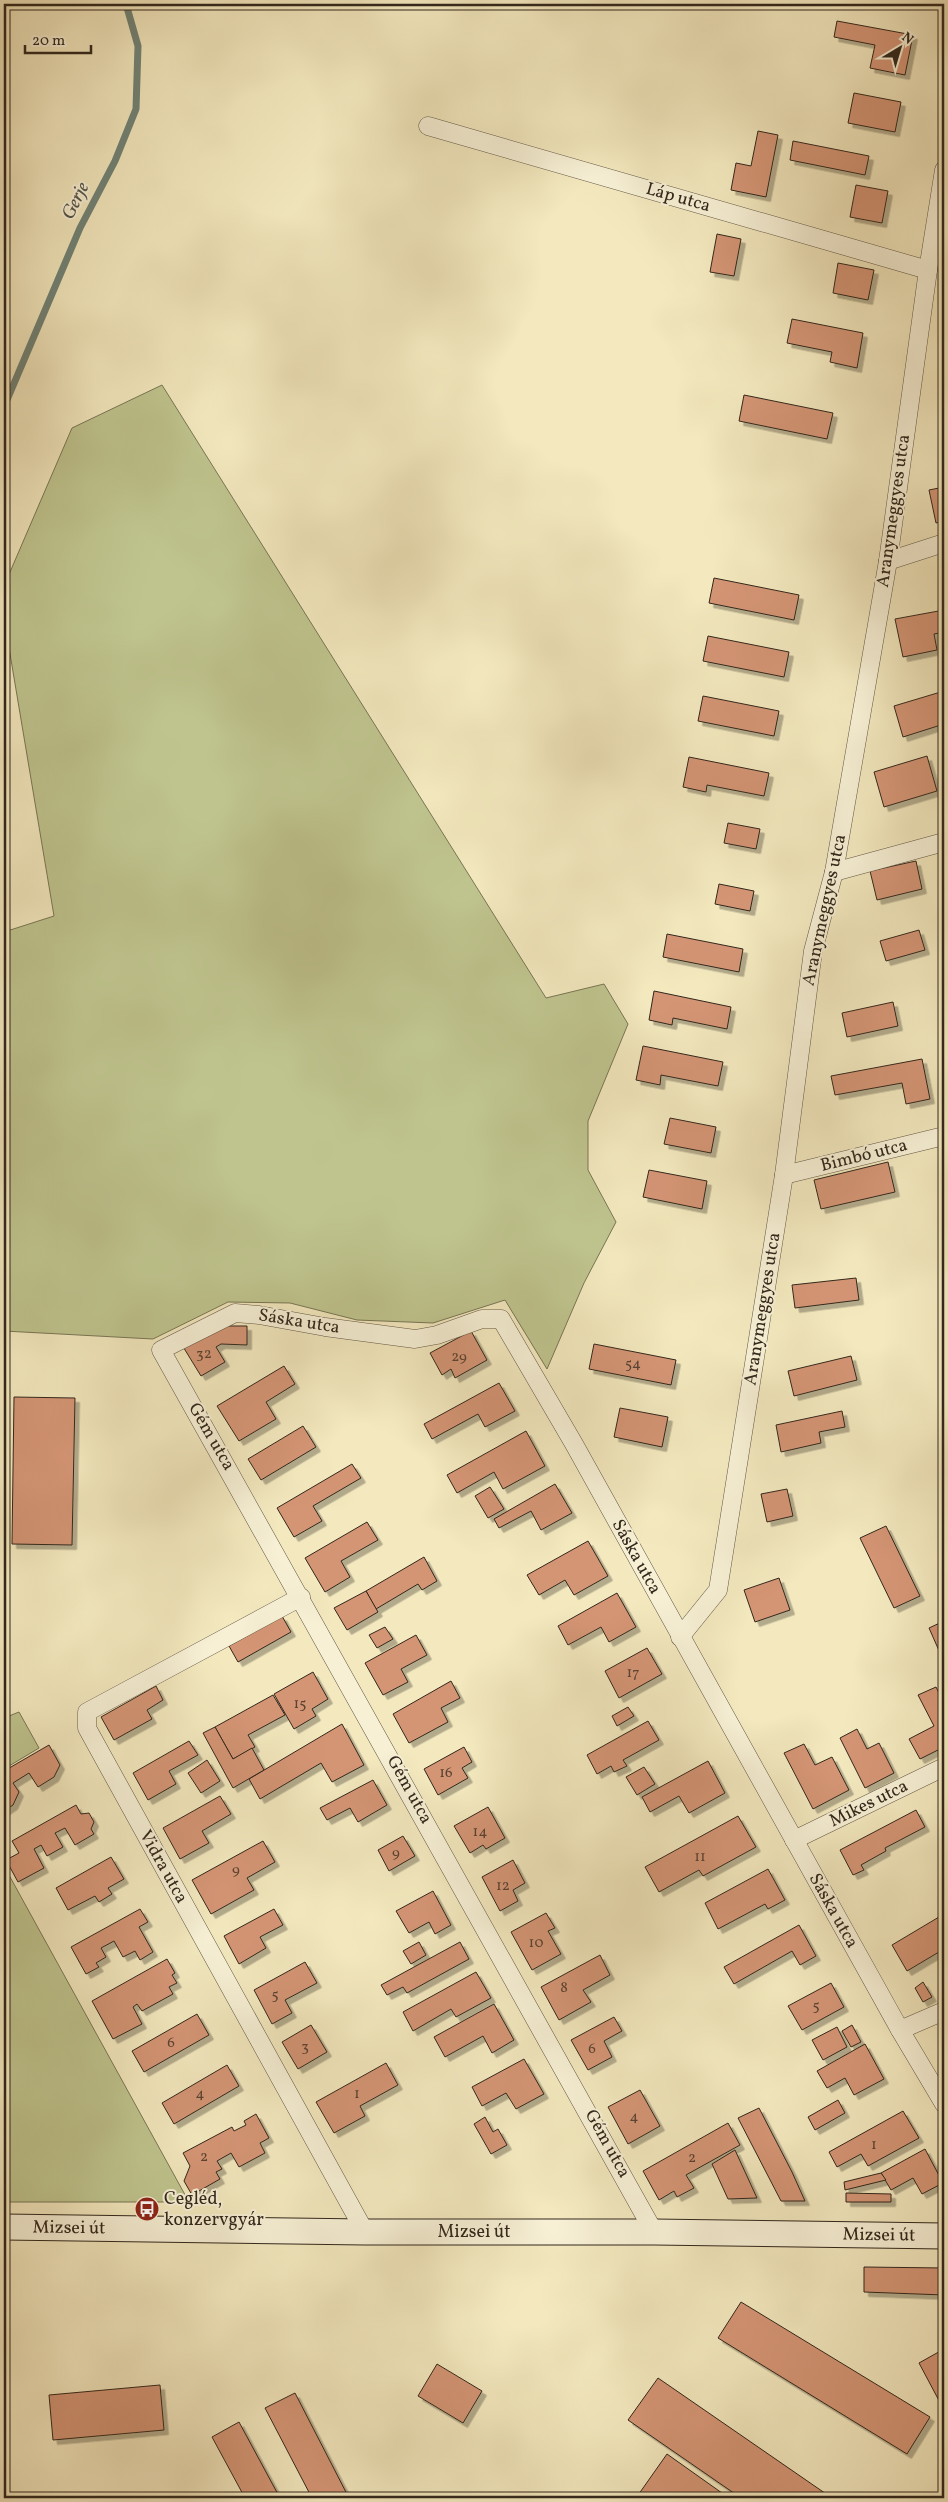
<svg xmlns="http://www.w3.org/2000/svg" width="948" height="2502" viewBox="0 0 948 2502" font-family="Vollkorn,serif">
<style>
.green{fill:#bfc48e;stroke:#787655}
.lines{fill:none;stroke-linecap:round;stroke-linejoin:round}
.stream{stroke:#718377;stroke-width:7}
.building{fill:#d49575;stroke:#32271c;filter:url(#shadow)}
.street-casing{stroke:#625744;stroke-width:19}
.secondary-casing{stroke:#32271c;stroke-width:27}
.street{stroke:#f7f0d5;stroke-width:18}
.secondary{stroke:#f7f0d5;stroke-width:25}
.labels{text-anchor:middle;dominant-baseline:central;stroke-width:4;stroke-linejoin:round;paint-order:stroke}
.number-label{font-size:15px;fill:#5a4232}
.street-label{font-size:18px;fill:#32271c;stroke:#f7f0d5}
.poi-label{font-size:18px;fill:#32271c;stroke:#f7f0d5;text-anchor:start}
.water-label{font-size:19px;font-style:italic;fill:#52554a;stroke:#f7f0d5}
</style>
<defs>
<filter id="shadow"><feDropShadow dx="4.5" dy="4.5" stdDeviation="0" flood-color="#0004"/></filter>
</defs>
<rect width="100%" height="100%" fill="#f3e8be"/>
<filter id="stains"><feTurbulence type="fractalNoise" baseFrequency=".004" numOctaves="4"/><feColorMatrix values="0 0 0 0 .2 0 0 0 0 .09 0 0 0 0 .02 0 0 0 .5 -.17"/></filter>
<radialGradient id="worn" r=".72"><stop offset=".6" stop-color="#630" stop-opacity="0"/><stop offset="1" stop-color="#630" stop-opacity=".3"/></radialGradient>
<g class="green">
<path d="M162 385 546 998 604 984 628 1024 588 1121V1170L616 1222 584 1283 547 1369 505 1300 433 1323 357 1320 290 1303 228 1302 153 1339 4 1331V932L54 916 4 618V586L72 428Z"/>
<path d="M19 1712 39 1748 4 1769V1718Z"/>
<path d="M4 1866 189 2202H4Z"/>
</g>
<g class="lines">
<path class="stream" d="M4 407 80 228 115 161 136 109 138 46 126 4"/>
</g>
<g class="building">
<path d="M837 21 913 35 905 75 870 68 875 45 834 37Z"/>
<path d="M854 93 901 102 895 132 848 123Z"/>
<path d="M758 131 778 135 766 197 731 190 736 163 751 166Z"/>
<path d="M793 141 869 156 865 175 790 160Z"/>
<path d="M856 185 888 191 882 223 850 217Z"/>
<path d="M717 234 741 239 734 276 710 272Z"/>
<path d="M838 263 874 270 868 300 833 293Z"/>
<path d="M792 319 863 333 857 368 830 362 832 352 787 343Z"/>
<path d="M744 395 833 413 827 439 739 421Z"/>
<path d="M944 487V521L936 523 929 490Z"/>
<path d="M714 578 799 595 794 620 709 603Z"/>
<path d="M944 610V632L934 634 937 650 903 657 895 619Z"/>
<path d="M708 636 789 652 784 677 703 661Z"/>
<path d="M944 691V724L903 737 894 706Z"/>
<path d="M703 696 779 711 774 736 698 721Z"/>
<path d="M927 756 937 791 884 807 874 772Z"/>
<path d="M689 757 769 773 764 796 707 785 706 792 683 787Z"/>
<path d="M728 823 760 829 756 849 724 843Z"/>
<path d="M916 861 922 889 877 900 870 871Z"/>
<path d="M719 884 754 891 750 911 715 904Z"/>
<path d="M919 930 925 950 886 961 880 941Z"/>
<path d="M667 934 743 949 739 972 663 957Z"/>
<path d="M654 991 731 1007 727 1029 673 1018 672 1025 649 1020Z"/>
<path d="M893 1002 898 1026 847 1037 842 1013Z"/>
<path d="M643 1046 723 1062 718 1086 661 1075 660 1085 636 1080Z"/>
<path d="M922 1059 930 1099 906 1104 902 1083 835 1095 831 1076Z"/>
<path d="M670 1118 716 1127 711 1153 664 1144Z"/>
<path d="M888 1162 895 1192 821 1209 814 1180Z"/>
<path d="M649 1170 707 1181 702 1209 643 1197Z"/>
<path d="M856 1278 859 1300 795 1308 792 1285Z"/>
<path d="M214 1326H247V1345L221 1344 216 1347 225 1362 201 1376 182 1345Z"/>
<path d="M471 1331 487 1360 455 1378 451 1369 442 1375 430 1353Z"/>
<path d="M594 1344 676 1360 671 1385 589 1369Z"/>
<path d="M851 1356 857 1380 794 1396 788 1371Z"/>
<path d="M284 1366 295 1384 266 1402 276 1419 239 1441 217 1406Z"/>
<path d="M499 1383 515 1411 485 1427 478 1414 432 1439 424 1424Z"/>
<path d="M14 1397 75 1398 72 1545 12 1544Z"/>
<path d="M620 1408 668 1417 662 1447 614 1437Z"/>
<path d="M842 1411 845 1427 819 1432 821 1443 781 1452 776 1425Z"/>
<path d="M303 1426 316 1447 261 1480 248 1459Z"/>
<path d="M526 1431 545 1466 503 1489 494 1472 457 1493 447 1475Z"/>
<path d="M352 1464 361 1478 313 1506 322 1521 294 1537 277 1508Z"/>
<path d="M555 1484 572 1513 541 1530 531 1511 499 1528 494 1519Z"/>
<path d="M490 1487 504 1509 488 1518 475 1496Z"/>
<path d="M787 1489 793 1516 767 1522 761 1494Z"/>
<path d="M367 1522 378 1540 341 1561 350 1577 325 1592 305 1558Z"/>
<path d="M886 1526 920 1596 894 1608 860 1538Z"/>
<path d="M588 1541 608 1576 574 1595 565 1580 539 1595 527 1575Z"/>
<path d="M424 1557 437 1581 422 1590 418 1584 376 1609 366 1591Z"/>
<path d="M779 1578 790 1610 755 1622 744 1590Z"/>
<path d="M366 1591 378 1612 347 1630 334 1608Z"/>
<path d="M617 1593 636 1627 609 1642 601 1627 568 1645 558 1626Z"/>
<path d="M282 1616 291 1632 238 1662 229 1646Z"/>
<path d="M944 1621V1662L929 1628Z"/>
<path d="M385 1627 393 1639 377 1648 369 1635Z"/>
<path d="M416 1635 427 1655 401 1669 408 1682 383 1695 365 1663Z"/>
<path d="M647 1648 662 1674 619 1698 605 1671Z"/>
<path d="M313 1672 328 1699 312 1709 316 1716 294 1729 274 1694Z"/>
<path d="M451 1681 460 1698 441 1708 448 1722 409 1743 393 1714Z"/>
<path d="M156 1686 163 1700 147 1710 152 1719 114 1740 101 1717Z"/>
<path d="M936 1687 944 1703V1747L920 1759 909 1739 934 1726 918 1695Z"/>
<path d="M273 1695 285 1715 248 1735 255 1747 233 1759 215 1727Z"/>
<path d="M628 1707 634 1716 617 1726 612 1716Z"/>
<path d="M648 1721 659 1740 623 1760 627 1766 614 1772 611 1766 597 1774 587 1755Z"/>
<path d="M342 1724 364 1765 332 1782 321 1763 260 1799 249 1779Z"/>
<path d="M215 1727 233 1759 252 1748 264 1770 233 1788 203 1733Z"/>
<path d="M857 1729 867 1749 879 1743 894 1773 865 1788 840 1738Z"/>
<path d="M189 1741 198 1755 169 1771 176 1784 148 1800 133 1773Z"/>
<path d="M804 1744 815 1765 832 1757 849 1790 813 1809 784 1753Z"/>
<path d="M49 1745 60 1765 54 1777 38 1787 29 1773 13 1783 19 1792 13 1805 4 1811V1771Z"/>
<path d="M464 1747 472 1762 462 1768 468 1778 438 1795 424 1769Z"/>
<path d="M207 1760 220 1781 201 1793 188 1773Z"/>
<path d="M708 1761 725 1793 689 1813 679 1796 650 1812 642 1797Z"/>
<path d="M644 1767 655 1784 637 1795 626 1777Z"/>
<path d="M373 1780 387 1805 358 1822 350 1808 327 1820 320 1808Z"/>
<path d="M220 1796 231 1814 202 1831 209 1843 180 1859 163 1828Z"/>
<path d="M76 1805 81 1814 89 1813 94 1822 91 1829 94 1834 75 1845 65 1828 55 1833 63 1847 47 1856 41 1845 34 1849 44 1868 18 1882 6 1860 19 1853 12 1841Z"/>
<path d="M488 1807 505 1838 486 1849 483 1845 470 1853 454 1826Z"/>
<path d="M916 1810 925 1827 885 1848 886 1851 861 1865 864 1870 853 1875 840 1850Z"/>
<path d="M738 1816 756 1847 703 1876 699 1870 659 1892 645 1867Z"/>
<path d="M403 1836 415 1856 389 1871 378 1850Z"/>
<path d="M263 1841 275 1862 247 1878 254 1890 211 1914 192 1880Z"/>
<path d="M111 1857 124 1879 108 1888 112 1894 99 1902 95 1896 68 1910 56 1888Z"/>
<path d="M513 1860 525 1883 513 1890 518 1901 500 1911 482 1877Z"/>
<path d="M768 1869 785 1900 768 1909 765 1904 718 1929 705 1903Z"/>
<path d="M433 1891 451 1925 435 1934 429 1922 409 1933 396 1911Z"/>
<path d="M140 1909 148 1922 139 1927 153 1952 140 1960 135 1951 123 1957 114 1941 101 1948 106 1957 96 1963 99 1967 86 1974 71 1947Z"/>
<path d="M274 1909 283 1925 260 1937 266 1948 239 1964 224 1936Z"/>
<path d="M546 1913 555 1928 548 1931 561 1954 532 1970 511 1932Z"/>
<path d="M944 1914V1949L907 1971 892 1945Z"/>
<path d="M799 1925 816 1956 800 1965 792 1951 734 1984 724 1967Z"/>
<path d="M419 1942 426 1955 411 1964 403 1951Z"/>
<path d="M460 1942 469 1959 407 1993 403 1987 387 1995 381 1985Z"/>
<path d="M600 1955 610 1975 583 1990 591 2002 559 2020 541 1987Z"/>
<path d="M167 1959 175 1973 172 1975 177 1983 169 1987 173 1994 142 2011 137 2004 133 2007 142 2024 113 2039 92 2001Z"/>
<path d="M305 1962 317 1983 285 2000 292 2013 272 2024 254 1990Z"/>
<path d="M476 1972 491 1998 456 2017 451 2009 413 2031 403 2012Z"/>
<path d="M923 1982 932 1997 923 2002 915 1988Z"/>
<path d="M831 1983 844 2007 802 2030 788 2006Z"/>
<path d="M494 2004 514 2040 492 2053 483 2036 445 2057 434 2037Z"/>
<path d="M197 2014 209 2035 144 2072 132 2051Z"/>
<path d="M614 2017 622 2031 604 2041 612 2057 588 2070 571 2040Z"/>
<path d="M311 2025 327 2052 298 2069 282 2042Z"/>
<path d="M852 2025 861 2042 851 2047 842 2031Z"/>
<path d="M837 2027 847 2047 823 2060 812 2040Z"/>
<path d="M865 2044 884 2079 854 2095 845 2078 827 2088 817 2071Z"/>
<path d="M524 2059 544 2094 516 2109 506 2093 482 2106 472 2087Z"/>
<path d="M386 2063 398 2085 360 2106 365 2116 334 2133 316 2102Z"/>
<path d="M227 2065 239 2086 174 2124 162 2103Z"/>
<path d="M640 2090 660 2126 628 2144 608 2107Z"/>
<path d="M838 2100 845 2113 815 2130 808 2117Z"/>
<path d="M759 2108 792 2172 805 2201H781L738 2118Z"/>
<path d="M903 2111 919 2138 868 2166 861 2154 837 2167 829 2152Z"/>
<path d="M256 2114 269 2138 260 2143 265 2153 239 2167 231 2153 217 2161 222 2169 216 2172 220 2179 192 2195 184 2181 190 2166 183 2153 232 2127 234 2131 246 2125 244 2121Z"/>
<path d="M485 2117 493 2132 498 2129 507 2145 491 2154 474 2124Z"/>
<path d="M728 2123 740 2145 686 2175 694 2188 677 2197 674 2191 659 2200 643 2171Z"/>
<path d="M925 2149 943 2183 922 2194 913 2178 891 2190 881 2173Z"/>
<path d="M735 2150 757 2198 728 2199 712 2164Z"/>
<path d="M881 2173 886 2180 845 2190 844 2182Z"/>
<path d="M846 2193 891 2194V2202H846Z"/>
<path d="M864 2267 944 2268V2297V2295L864 2292Z"/>
<path d="M741 2302 930 2417 907 2454 718 2338Z"/>
<path d="M944 2349V2410L919 2363Z"/>
<path d="M437 2364 482 2391 463 2423 418 2396Z"/>
<path d="M658 2378 832 2498H741L628 2420Z"/>
<path d="M160 2385 164 2430 53 2440 49 2395Z"/>
<path d="M295 2393 349 2498H312L265 2408Z"/>
<path d="M239 2422 280 2498H245L212 2437Z"/>
<path d="M667 2454 729 2498H636Z"/>
</g>
<g class="lines">
<defs>
<g id="street">
<path d="M428 126 928 270"/>
<path d="M888 561 944 543"/>
<path d="M834 872 944 842"/>
<path d="M784 1175 944 1136"/>
<path d="M301 1597 87 1712V1728L365 2232"/>
<path d="M680 1637 718 1590 784 1175 813 951 834 872 888 561 928 270 944 170"/>
<path d="M794 1840 944 1767"/>
<path d="M900 2030 944 2011"/>
<path d="M654 2232 161 1350 235 1313 259 1315 325 1327 415 1339 437 1335 482 1319H501L574 1444 900 2030 944 2104"/>
</g>
<g id="secondary">
<path id="s1" d="M4 2227 365 2232H654L944 2236"/>
</g>
</defs>
<use href="#street" class="street-casing"/>
<use href="#secondary" class="secondary-casing"/>
<use href="#street" class="street"/>
<use href="#secondary" class="secondary"/>
</g>
<defs>
<symbol id="bus-disc" viewBox="-11 -11 22 22"><circle r="9.5" fill="#8f2418" stroke="#f7f0d5"/><path d="M-5-6H5V4H4V6H2V4H-2V6H-4V4H-5ZM-3.5-4V0h7V-4ZM-3.5 1.2v1.5H-2V1.2ZM2 1.2v1.5H3.5V1.2Z" fill="#fff"/></symbol>
</defs>
<g fill-rule="evenodd">
<use href="#bus-disc" x="133" y="2195" width="28" height="28"/>
</g>
<g class="labels">
<g class="number-label">
<text x="204" y="1354">32</text>
<text x="459" y="1357">29</text>
<text x="633" y="1364">54</text>
<text x="633" y="1673">17</text>
<text x="300" y="1704">15</text>
<text x="446" y="1773">16</text>
<text x="480" y="1832">14</text>
<text x="396" y="1853">9</text>
<text x="700" y="1857">11</text>
<text x="236" y="1870">9</text>
<text x="503" y="1886">12</text>
<text x="536" y="1943">10</text>
<text x="564" y="1988">8</text>
<text x="275" y="1995">5</text>
<text x="816" y="2006">5</text>
<text x="171" y="2043">6</text>
<text x="305" y="2047">3</text>
<text x="592" y="2049">6</text>
<text x="200" y="2094">4</text>
<text x="357" y="2094">1</text>
<text x="634" y="2117">4</text>
<text x="874" y="2145">1</text>
<text x="204" y="2157">2</text>
<text x="692" y="2158">2</text>
</g>
<g class="street-label">
<text transform="translate(678 198) rotate(16)">Láp utca</text>
<text transform="translate(894 511) rotate(-82)">Aranymeggyes utca</text>
<text transform="translate(825 910) rotate(-78)">Aranymeggyes utca</text>
<text transform="translate(864 1156) rotate(-14)">Bimbó utca</text>
<text transform="translate(763 1309) rotate(-81)">Aranymeggyes utca</text>
<text transform="translate(299 1322) rotate(9)">Sáska utca</text>
<text transform="translate(211 1437) rotate(60)">Gém utca</text>
<text transform="translate(636 1557) rotate(61)">Sáska utca</text>
<text transform="translate(409 1790) rotate(61)">Gém utca</text>
<text transform="translate(869 1804) rotate(-26)">Mikes utca</text>
<text transform="translate(163 1867) rotate(61)">Vidra utca</text>
<text transform="translate(833 1911) rotate(61)">Sáska utca</text>
<text transform="translate(607 2144) rotate(61)">Gém utca</text>
<text stroke="none"><textPath href="#s1" startOffset="65">Mizsei út</textPath></text>
<text stroke="none"><textPath href="#s1" startOffset="470">Mizsei út</textPath></text>
<text stroke="none"><textPath href="#s1" startOffset="875">Mizsei út</textPath></text>
</g>
<g class="poi-label">
<text x="164" y="2199">Cegléd,<tspan x="164" dy="21">konzervgyár</tspan></text>
</g>
<g class="water-label">
<text transform="translate(76 201) rotate(-63)">Gerje</text>
</g>
</g>
<rect width="948" height="2502" fill="none" stroke="#f3e8be" stroke-width="20"/>
<rect x="5" y="5" width="938" height="2492" fill="none" stroke="#32271c" stroke-width="2.5"/>
<rect x="10" y="10" width="928" height="2482" fill="none" stroke="#32271c"/>
<g transform="translate(900 48) rotate(38)" stroke="#f7f0d5" stroke-width="4" paint-order="stroke">
<path d="M0-4L9 19L0 12L-9 19Z" fill="#32271c"/>
<text y="-8" font-size="14" font-weight="bold" text-anchor="middle" fill="#32271c">N</text>
</g>
<path d="M25 45v8h66v-8" fill="none" stroke="#32271c" stroke-width="2.5"/>
<text x="32" y="45" font-size="15" fill="#32271c" stroke="#f7f0d5" stroke-width="4" paint-order="stroke">20 m</text>
<rect width="100%" height="100%" filter="url(#stains)"/>
<rect width="100%" height="100%" fill="url(#worn)"/>
</svg>
